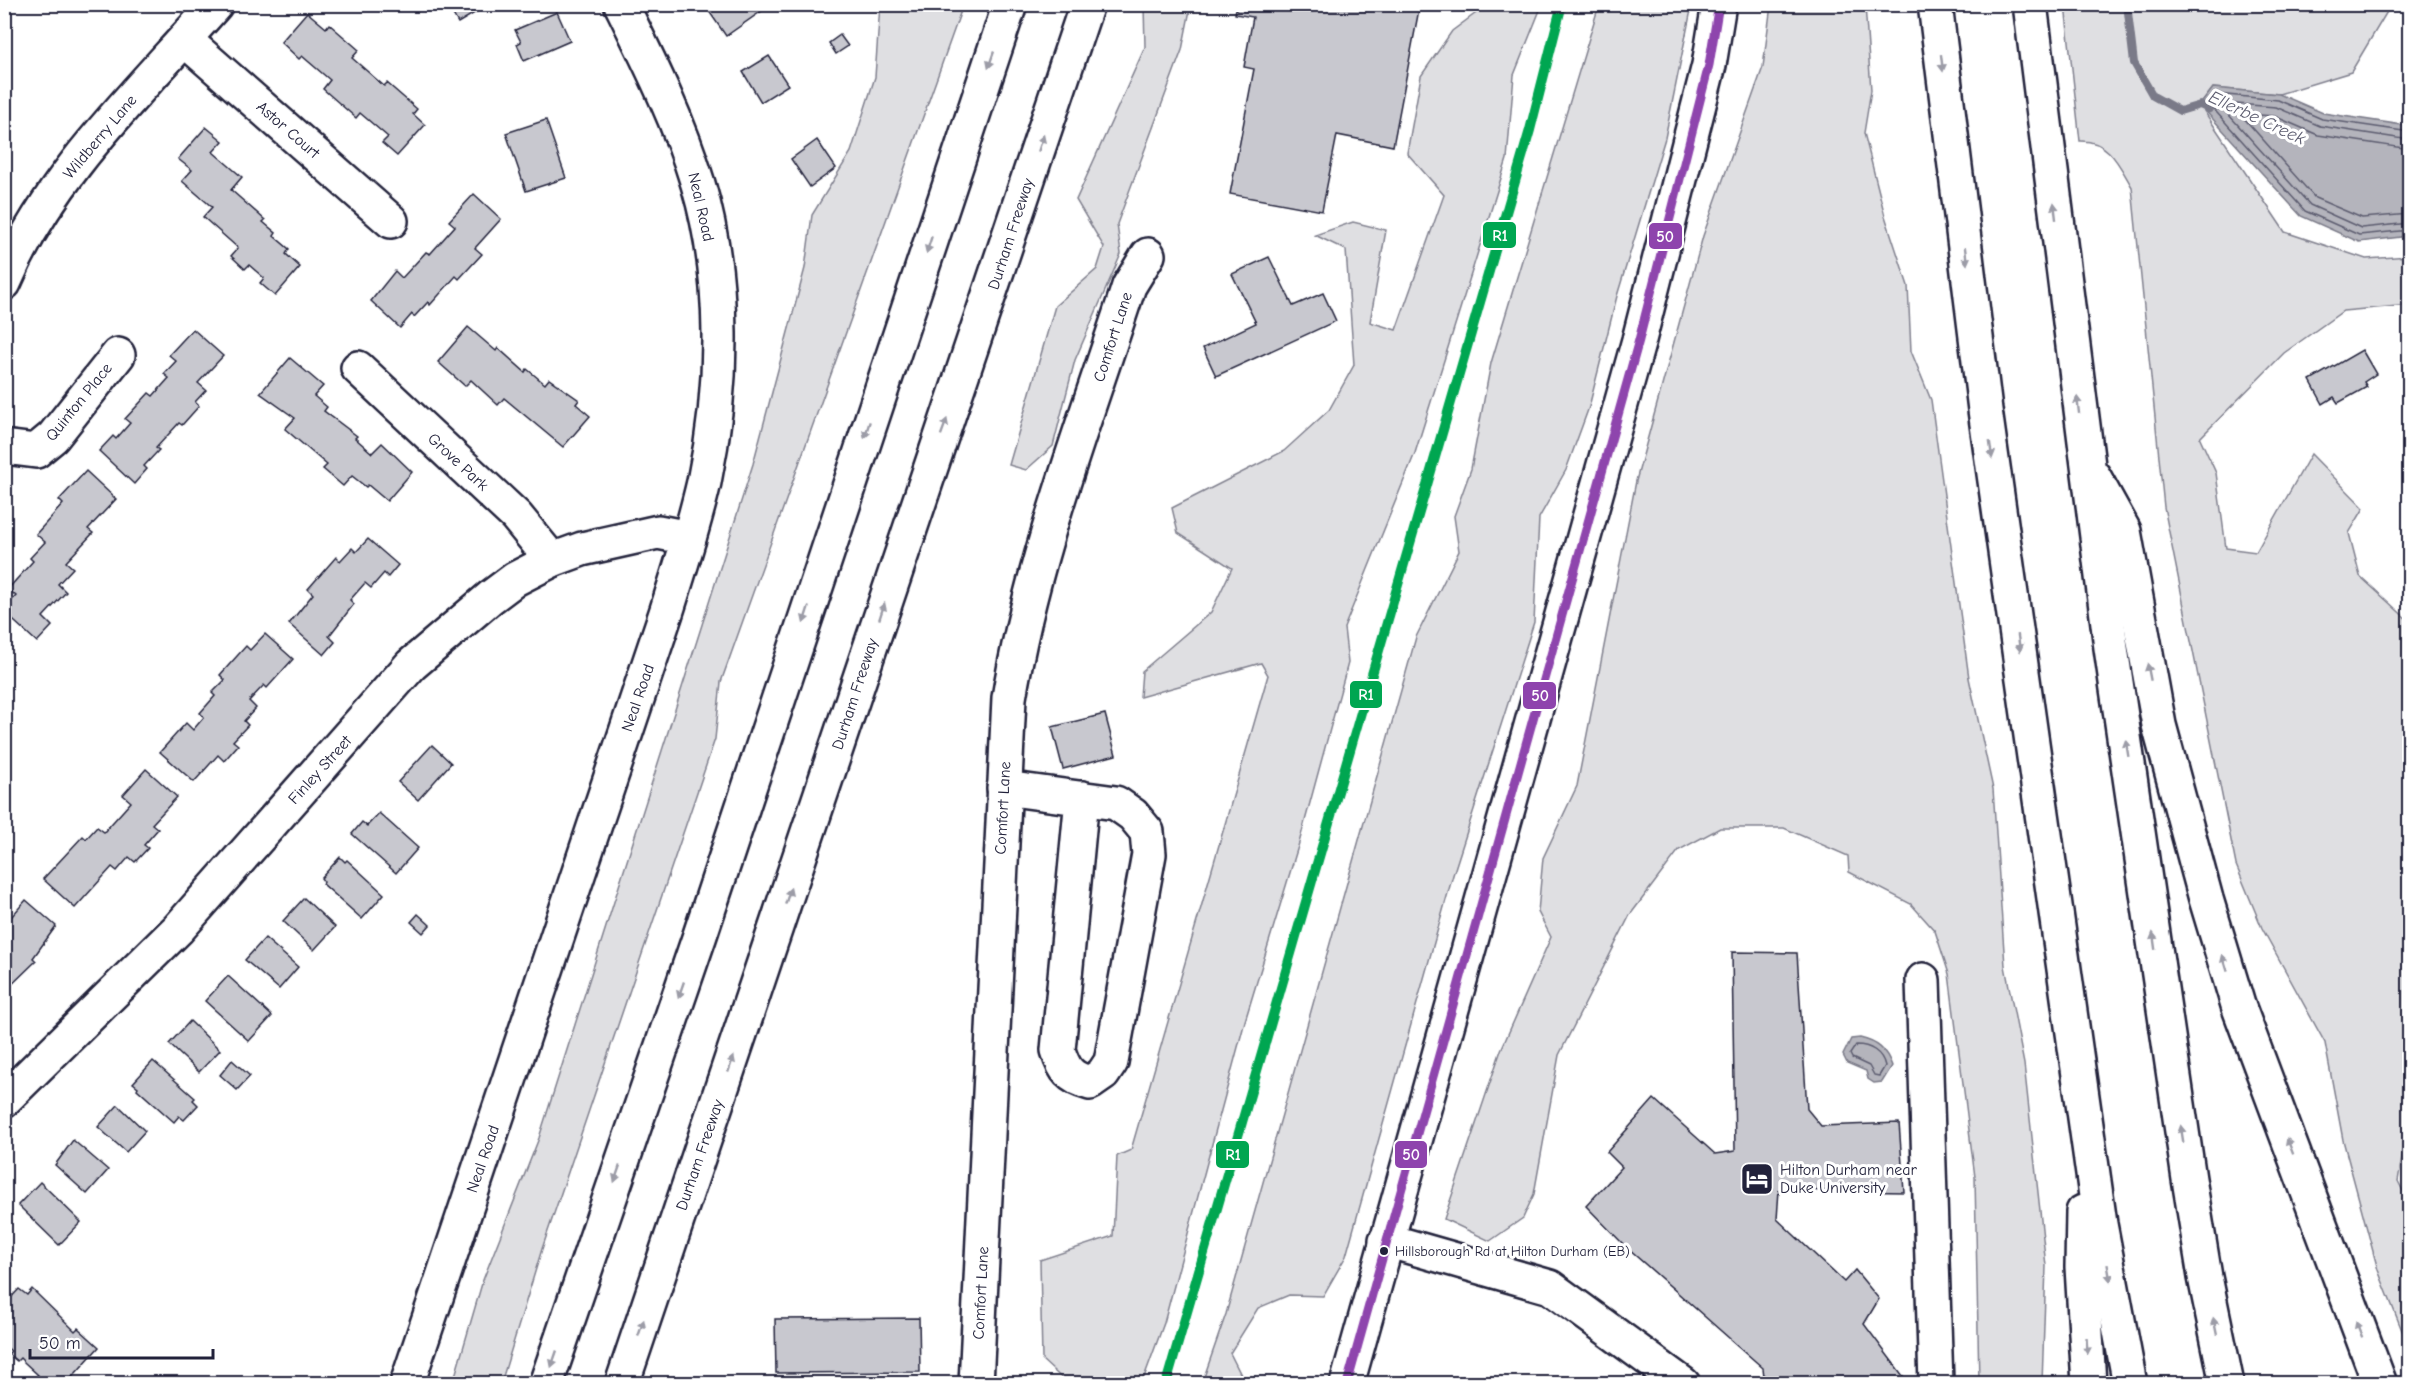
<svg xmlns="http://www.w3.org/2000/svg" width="2414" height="1388" viewBox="0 0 2414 1388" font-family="'Comic Neue',sans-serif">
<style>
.green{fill:#dfdfe2;stroke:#80808e;stroke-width:1.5}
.water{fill:#b4b4bc;stroke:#7a7a88;stroke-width:1.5}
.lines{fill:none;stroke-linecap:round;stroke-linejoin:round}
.shore{stroke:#5c5c6f;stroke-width:1.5}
.stream{stroke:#7a7a88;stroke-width:8}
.building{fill:#c8c8cf;stroke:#22223b;stroke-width:1.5}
.minor-casing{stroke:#22223b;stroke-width:38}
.major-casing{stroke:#22223b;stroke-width:38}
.highway-casing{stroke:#22223b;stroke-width:38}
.minor{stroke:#fff;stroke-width:33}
.major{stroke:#fff;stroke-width:33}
.highway{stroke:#fff;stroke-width:33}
.bus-1-casing{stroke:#fff;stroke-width:14}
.bus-1{stroke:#8e44ad;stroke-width:9}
.rail-1-casing{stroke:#fff;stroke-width:15}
.rail-1{stroke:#00a651;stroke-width:10}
.oneway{fill:#9c9ca7}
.bus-dot{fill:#22223b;stroke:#fff;stroke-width:2}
.labels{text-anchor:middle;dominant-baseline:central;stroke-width:6;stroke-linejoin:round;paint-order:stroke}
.bus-label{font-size:14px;fill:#22223b;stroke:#fff;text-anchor:start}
.street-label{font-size:16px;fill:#22223b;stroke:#fff}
.poi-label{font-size:16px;fill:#22223b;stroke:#fff;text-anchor:start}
.water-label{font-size:18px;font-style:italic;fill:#5c5c6f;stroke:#fff}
.line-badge{stroke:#fff;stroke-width:2}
.badge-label{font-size:16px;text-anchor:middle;font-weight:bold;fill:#fff}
</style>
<rect width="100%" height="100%" fill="#fff"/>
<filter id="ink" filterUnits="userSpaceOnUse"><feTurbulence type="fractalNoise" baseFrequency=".0167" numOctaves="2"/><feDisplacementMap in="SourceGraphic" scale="12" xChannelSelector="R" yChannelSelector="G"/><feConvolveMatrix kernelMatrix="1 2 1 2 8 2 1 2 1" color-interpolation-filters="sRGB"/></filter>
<g filter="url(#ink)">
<g class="green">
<path d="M880 5H963L721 682 715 739 542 1249 501 1383H453L483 1280 539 1138 753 464 805 268 812 215 851 152 875 77Z"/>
<path d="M1144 5H1191L1182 50 1117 224 1121 254 1075 360 1053 446 1026 470 1009 465 1055 306 1097 269 1104 247 1076 200 1145 47Z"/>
<path d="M1487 5H1542L1514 75 1507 159 1415 453 1344 628 1348 663 1299 843 1245 1021 1164 1323 1142 1383H1067L1042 1360 1040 1260 1113 1236 1117 1156 1131 1150 1268 675 1261 663 1140 697 1142 671 1211 612 1232 568 1178 533 1172 508 1284 451 1329 410 1354 365 1346 250 1315 235 1353 222 1386 230 1370 322 1396 330 1444 195 1407 153 1421 76 1452 31Z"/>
<path d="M1599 5H1692L1665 138 1617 296 1589 407 1566 470 1539 518 1534 622 1453 875 1346 1256 1323 1296 1289 1295 1258 1308 1230 1353 1245 1383H1202L1226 1314 1416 637 1459 551 1454 516 1471 469 1491 363Z"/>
<path d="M1771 5H1865L1871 90 1864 133 1885 216 1908 286 1911 351 1931 400 1969 678 1993 789 2005 966 2024 1064 2046 1266 2042 1383H1979L1975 1177 1949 974 1935 931 1911 904 1849 872 1848 856 1784 828H1720L1679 850 1630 915 1559 1055 1534 1194 1523 1218 1490 1241 1444 1219 1501 1050 1551 937 1538 912 1543 858 1577 786 1636 481 1703 236 1763 67Z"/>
<path d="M2065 5H2391L2351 72 2279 94 2213 88 2200 105 2285 232 2366 259 2409 256V305L2343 311 2284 353 2200 438 2216 473 2226 548 2256 552 2311 454 2364 508 2349 533 2360 576 2409 621 2410 1139 2404 1146 2398 1181 2409 1203V1348L2378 1270 2343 1140 2325 1043 2262 928 2236 865 2164 507 2132 187C2119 165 2109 140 2080 141Z"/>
</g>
<g class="water">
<path d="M2213 88 2279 94 2323 113 2409 126V236L2359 242 2301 216 2200 105Z"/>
<path d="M1860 1038C1877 1042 1886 1049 1892 1066L1882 1082 1874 1083 1868 1079 1866 1071 1847 1063 1843 1055 1851 1039Z"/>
</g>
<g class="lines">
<g class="shore">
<path d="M2410 132 2322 119 2278 100 2217 94 2209 104 2305 211 2359 235 2410 230"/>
<path d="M2410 140 2320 126 2276 107 2223 103 2220 105 2310 205 2361 228 2410 223"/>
<path d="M2410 149 2318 135 2274 116 2245 114 2242 116 2315 198 2362 218 2410 214"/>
<path d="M1856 1045C1870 1045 1882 1052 1885 1066L1879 1076 1874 1075 1869 1066 1852 1058 1850 1054Z"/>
</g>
<path class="stream" d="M2127 4 2134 63 2153 96 2180 111 2200 105 2209 109"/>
</g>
<g class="building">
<path d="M458 4H474L478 11 458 23 450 9Z"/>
<path d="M704 4H759L763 10 726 36Z"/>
<path d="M1237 4H1420L1393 146 1337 135 1322 211 1230 194 1254 69 1244 67 1253 17 1235 14Z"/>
<path d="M307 12 326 28 329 24 359 50 352 58 384 86 387 83 417 109 413 114 425 125 397 156 382 143 388 137 360 113 356 118 323 89 330 80 302 56 299 59 281 42Z"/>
<path d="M557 12 570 41 524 61 517 44 521 42 515 30Z"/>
<path d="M840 35 848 46 836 54 829 43Z"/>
<path d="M769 56 788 85 761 102 743 72Z"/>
<path d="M546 120 566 178 526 191 506 133Z"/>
<path d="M206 127 223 141 213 152 242 177 231 190 265 220 263 222 276 233 274 236 289 249 286 254 300 267 275 296 260 283 264 278 249 265 245 269 231 256 238 248 203 217 212 207 182 181 192 170 178 159Z"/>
<path d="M817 140 836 168 810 187 791 159Z"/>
<path d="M474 194 501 219 475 248 482 254 459 279 456 276 430 305 428 302 414 317 412 314 400 328 371 301 395 271 402 278 426 252 430 254 455 226 449 221Z"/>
<path d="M1269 257 1293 306 1323 293 1336 321 1216 376 1203 348 1256 323 1232 274Z"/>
<path d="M468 327 496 351 498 348 525 372 527 369 545 384 549 379 579 400 576 404 590 416 563 447 504 398 498 405 471 380 465 386 438 362Z"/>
<path d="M193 329 223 356 198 383 206 390 195 402 199 406 182 425 179 423 156 448 159 450 144 466 147 469 134 484 99 451 113 436 116 439 130 423 125 419 149 393 153 396 169 378 164 374 176 361 169 355Z"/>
<path d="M2362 350 2376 374 2364 382 2367 387 2338 403 2334 397 2323 404 2310 380Z"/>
<path d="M290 358 323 386 314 396 327 407 324 411 357 436 355 438 372 453 382 443 412 472 387 501 368 485 366 487 352 476 343 486 323 469 327 465 285 429 295 418 260 393Z"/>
<path d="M86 471 116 499 88 529 93 533 66 562 73 568 58 584 66 592 43 617 52 626 37 642 4 612V608L16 596 8 589 33 561 30 558 45 542 36 534 63 504 59 500Z"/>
<path d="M368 539 398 565 388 577 384 573 371 588 365 583 350 600 354 604 329 636 335 642 324 655 289 624 313 594 308 589 336 557 340 561 352 548 356 552Z"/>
<path d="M265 634 293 659 267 688 264 685 249 701 256 708 244 721 248 725 233 741 238 745 224 761 218 755 194 782 160 752 186 723 193 730 204 717 200 713 215 696 212 693 225 680 220 675 246 646 250 650Z"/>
<path d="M1105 714 1116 755 1063 769 1052 727Z"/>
<path d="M432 745 451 763 418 800 398 782Z"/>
<path d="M146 769 177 797 152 824 158 829 144 845 148 848 135 862 129 857 117 871 112 867 75 908 43 879 83 836 86 839 97 827 104 832 131 802 123 795Z"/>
<path d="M379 813 418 848 396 873 352 834 362 822 367 826Z"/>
<path d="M340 857 345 862 347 860 384 894 362 919 323 884 324 882 321 878Z"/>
<path d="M304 898 335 927 314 950 283 921Z"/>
<path d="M26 900 56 926 33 958 36 961 4 992V925Z"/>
<path d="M418 914 430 925 423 933 411 922Z"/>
<path d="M265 938 298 967 279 989 245 960Z"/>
<path d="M1732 952 1797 953 1807 1109 1821 1126 1899 1123 1904 1192 1779 1190 1777 1219 1844 1282 1855 1270 1879 1299 1864 1324 1909 1384H1765L1763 1368 1628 1249 1586 1206 1622 1167 1607 1152 1654 1099 1715 1154 1735 1151Z"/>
<path d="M228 976 272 1016 249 1041 205 1001Z"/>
<path d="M190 1021 220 1050 199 1072 169 1044Z"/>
<path d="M232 1060 250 1076 237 1090 220 1075Z"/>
<path d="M153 1061 195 1098 193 1100 198 1105 184 1120 179 1116 174 1122 137 1089 138 1087 133 1083Z"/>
<path d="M118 1105 145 1131 126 1152 98 1127Z"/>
<path d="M73 1140 108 1170 87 1194 55 1165Z"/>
<path d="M40 1182 81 1222 59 1245 18 1205Z"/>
<path d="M19 1289 27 1295 32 1289 75 1331 78 1328 99 1347 66 1384H40L34 1378 38 1375 25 1363 20 1358 17 1361 8 1354 11 1351 4 1345V1305Z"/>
<path d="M919 1318 920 1372 776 1373 775 1319Z"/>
</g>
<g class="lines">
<defs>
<g id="minor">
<path d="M185 40 391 221"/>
<path d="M4 283C50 174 139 92 216 4"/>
<path d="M358 368 516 516 552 560"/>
<path d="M4 447 36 451 53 437 118 355"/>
<path d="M1004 788 1116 803 1133 815 1147 832 1149 854 1111 1062 1103 1074 1090 1083C1070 1078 1064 1070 1058 1050L1082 798"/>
<path d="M1923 980 1936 1384"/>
<path d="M4 1100 178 929 411 665 491 597 515 579 552 560 582 549 658 532 689 538"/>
<path d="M1386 1240 1550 1287 1683 1384"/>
<path d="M407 1384 666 613C680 569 694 526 704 482 724 387 726 278 698 184 679 121 650 63 621 4"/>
<path d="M976 1384 1009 698C1032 557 1085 422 1129 286L1148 255"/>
</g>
<path id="major" d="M1347 1384 1639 340 1709 65 1719 4"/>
<g id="highway">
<path d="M1935 4 1985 410 2100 1224 2130 1384"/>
<path d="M2030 4 2111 648 2189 1179 2205 1277 2227 1384"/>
<path d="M2094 477 2124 531 2159 725 2206 899 2238 1005 2380 1384"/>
<path d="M2083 1212 2082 1267 2089 1384"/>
<path d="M546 1384 700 935 1010 4"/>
<path d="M622 1384 1087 4"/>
</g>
</defs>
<use href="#minor" class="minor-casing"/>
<use href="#major" class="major-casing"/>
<use href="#highway" class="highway-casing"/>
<use href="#minor" class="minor"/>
<use href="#major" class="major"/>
<use href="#highway" class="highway"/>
<defs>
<path id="bus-1" d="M1347 1384 1639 340 1709 65 1719 4"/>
</defs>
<use href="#bus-1" class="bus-1-casing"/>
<use href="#bus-1" class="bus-1"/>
<defs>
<path id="rail-1" d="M1166 1384 1530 130 1562 4"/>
</defs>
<use href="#rail-1" class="rail-1-casing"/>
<use href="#rail-1" class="rail-1"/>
</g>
<defs><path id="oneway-solid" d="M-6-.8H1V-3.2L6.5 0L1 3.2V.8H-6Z" transform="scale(1.5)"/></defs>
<g class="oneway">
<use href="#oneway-solid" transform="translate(991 60) rotate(109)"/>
<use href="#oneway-solid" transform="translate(1942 63) rotate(83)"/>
<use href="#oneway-solid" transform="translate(1041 143) rotate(-72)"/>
<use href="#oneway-solid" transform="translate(2055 211) rotate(-97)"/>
<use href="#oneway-solid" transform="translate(929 245) rotate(108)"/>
<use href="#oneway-solid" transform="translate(1966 256) rotate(83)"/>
<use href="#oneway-solid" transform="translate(2078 405) rotate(-97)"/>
<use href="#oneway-solid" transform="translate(944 427) rotate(-70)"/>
<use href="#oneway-solid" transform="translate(867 430) rotate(108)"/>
<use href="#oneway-solid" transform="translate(1991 450) rotate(82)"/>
<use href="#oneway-solid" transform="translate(882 611) rotate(-72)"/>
<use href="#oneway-solid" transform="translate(806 615) rotate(108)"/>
<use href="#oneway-solid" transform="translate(2019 643) rotate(82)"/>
<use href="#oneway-solid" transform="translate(2149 672) rotate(-101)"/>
<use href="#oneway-solid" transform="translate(2127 748) rotate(-99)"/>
<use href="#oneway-solid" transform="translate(788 896) rotate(-72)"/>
<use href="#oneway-solid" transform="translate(2154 941) rotate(-98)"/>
<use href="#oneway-solid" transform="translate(2225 963) rotate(-107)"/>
<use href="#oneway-solid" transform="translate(681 990) rotate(109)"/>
<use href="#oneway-solid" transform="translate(731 1064) rotate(-71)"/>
<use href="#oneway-solid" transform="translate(2182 1134) rotate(-99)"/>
<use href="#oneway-solid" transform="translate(2290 1146) rotate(-111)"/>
<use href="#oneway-solid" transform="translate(617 1174) rotate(109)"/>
<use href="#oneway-solid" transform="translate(2109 1273) rotate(80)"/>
<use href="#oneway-solid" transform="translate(2215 1326) rotate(-102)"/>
<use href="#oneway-solid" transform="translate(641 1328) rotate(-71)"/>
<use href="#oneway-solid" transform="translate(2359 1329) rotate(-111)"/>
<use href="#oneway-solid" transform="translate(2087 1346) rotate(87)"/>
<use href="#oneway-solid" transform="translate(554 1359) rotate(109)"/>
</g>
</g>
<defs>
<symbol id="hotel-square" viewBox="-11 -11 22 22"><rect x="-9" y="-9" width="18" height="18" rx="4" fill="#22223b" stroke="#fff"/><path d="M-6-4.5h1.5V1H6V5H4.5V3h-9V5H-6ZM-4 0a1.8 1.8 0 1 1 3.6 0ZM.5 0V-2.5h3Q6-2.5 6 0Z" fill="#fff"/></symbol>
</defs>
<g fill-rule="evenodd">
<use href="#hotel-square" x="1738" y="1160" width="38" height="38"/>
</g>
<circle class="bus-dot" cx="1384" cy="1251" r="5"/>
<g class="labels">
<g class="bus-label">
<text x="1395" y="1251">Hillsborough Rd at Hilton Durham (EB)</text>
</g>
<g class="street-label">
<text transform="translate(288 130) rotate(41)">Astor Court</text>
<text transform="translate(100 137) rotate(-50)">Wildberry Lane</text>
<text transform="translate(701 207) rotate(77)">Neal Road</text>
<text transform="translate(1011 234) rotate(-72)">Durham Freeway</text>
<text transform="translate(1113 337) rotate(-72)">Comfort Lane</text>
<text transform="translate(79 402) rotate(-51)">Quinton Place</text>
<text transform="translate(458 462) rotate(43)">Grove Park</text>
<text transform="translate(855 694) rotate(-72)">Durham Freeway</text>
<text transform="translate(638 698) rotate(-71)">Neal Road</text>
<text transform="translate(320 770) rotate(-48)">Finley Street</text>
<text transform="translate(1003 808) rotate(-87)">Comfort Lane</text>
<text transform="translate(700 1155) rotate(-71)">Durham Freeway</text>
<text transform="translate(483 1159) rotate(-71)">Neal Road</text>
<text transform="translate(981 1293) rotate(-87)">Comfort Lane</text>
</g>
<g class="poi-label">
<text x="1780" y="1170">Hilton Durham near<tspan x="1780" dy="18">Duke University</tspan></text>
</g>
<g class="water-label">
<text transform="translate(2257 118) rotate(25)">Ellerbe Creek</text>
</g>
</g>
<g class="line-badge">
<rect x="1482" y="221" width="35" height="28" rx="6" fill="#00a651"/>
<rect x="1648" y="222" width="35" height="28" rx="6" fill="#8e44ad"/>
<rect x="1349" y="680" width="34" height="29" rx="6" fill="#00a651"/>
<rect x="1522" y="681" width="35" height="29" rx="6" fill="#8e44ad"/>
<rect x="1215" y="1140" width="35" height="29" rx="6" fill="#00a651"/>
<rect x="1394" y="1140" width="34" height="29" rx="6" fill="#8e44ad"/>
</g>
<g class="badge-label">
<text x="1500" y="241">R1</text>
<text x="1665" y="242">50</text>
<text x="1366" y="700">R1</text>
<text x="1540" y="701">50</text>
<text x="1233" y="1160">R1</text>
<text x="1411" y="1160">50</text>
</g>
<rect width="2414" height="1388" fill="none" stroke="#fff" stroke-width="24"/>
<rect x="12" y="12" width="2390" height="1364" fill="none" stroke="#22223b" stroke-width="2" filter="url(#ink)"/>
<path d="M30 1349v9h183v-9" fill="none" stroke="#22223b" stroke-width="3"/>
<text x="39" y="1349" font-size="18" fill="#22223b" stroke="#ffffff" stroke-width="4.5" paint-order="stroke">50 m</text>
</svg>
